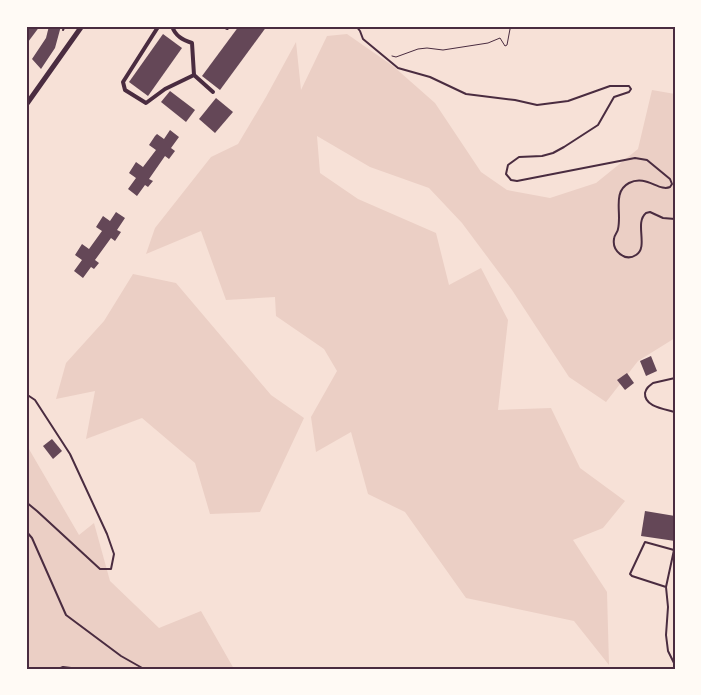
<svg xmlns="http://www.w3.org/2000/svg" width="701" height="695" viewBox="0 0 701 695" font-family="Jost,sans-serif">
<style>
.green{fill:#ebcfc5}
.building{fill:#644757}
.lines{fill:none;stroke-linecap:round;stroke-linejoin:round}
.path{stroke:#4a2c40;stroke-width:1}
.service{stroke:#4a2c40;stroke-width:2}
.minor{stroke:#4a2c40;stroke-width:4}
.tertiary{stroke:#4a2c40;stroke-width:5}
.neatline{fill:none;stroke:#4a2c40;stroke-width:2}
</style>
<rect width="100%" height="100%" fill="#f7e1d7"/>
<g class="green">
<path d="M347 34 393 66 435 103 481 172 507 190 550 198 596 183 638 149 652 90 675 94V338L638 361 606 402 569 377 512 290 462 223 429 188 370 167 317 136 320 173 358 199 436 233 449 285 481 268 508 320 498 410 551 408 580 468 625 501 603 528 573 540 607 592 609 665 574 621 466 598 405 512 368 494 351 432 316 452 311 417 337 371 324 349 276 316 275 297 226 300 201 231 146 254 155 228 211 157 238 144 266 97 296 42 301 90 327 36Z"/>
<path d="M133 274 176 283 271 395 304 418 260 512 210 514 195 463 142 418 86 439 95 391 56 399 66 363 104 321Z"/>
<path d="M26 444 79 535 94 523 110 581 159 628 201 611 234 669H26Z"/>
</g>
<g class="building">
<path d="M26 26H40L28 42 26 41Z"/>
<path d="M49 26H61L55 48 41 69 32 59 46 38Z"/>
<path d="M239 26H267L220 90 202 76Z"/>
<path d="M163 34 182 48 148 96 129 82Z"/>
<path d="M170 91 195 110 186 122 161 102Z"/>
<path d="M216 98 233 112 215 133 199 119Z"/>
<path d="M170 130 179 137 171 148 175 151 169 159 165 156 149 179 153 181 148 187 145 185 137 196 128 189 136 178 129 173 136 162 143 167 156 150 149 145 155 136 157 134 164 139Z"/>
<path d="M116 212 125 218 117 230 121 232 115 241 111 238 95 260 99 263 94 269 91 267 83 278 74 271 82 260 75 255 82 244 89 249 102 231 96 227 103 216 110 221Z"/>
<path d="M651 356 657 371 646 376 640 361Z"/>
<path d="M627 373 634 383 625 390 617 380Z"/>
<path d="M52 439 62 451 53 459 43 446Z"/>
<path d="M645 511 675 516V541L641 536Z"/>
</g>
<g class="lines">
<path class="path" d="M392 56 396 57 418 49 427 48 443 50 488 43 500 38 505 46 507 45 510 29 514 26"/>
<g class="service">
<path d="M356 26 360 31 363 39 398 68 430 77 466 94 515 100 537 105 568 101 610 86H629L631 89 629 92 614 97 598 125 564 147 553 153 542 156 519 157 508 165 506 174 511 180 517 181 635 158 647 160 670 179 672 184 670 187C659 192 646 174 629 183 612 192 622 213 618 229 618 232 614 235 614 239 612 251 625 262 636 255 649 247 634 223 646 213L650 212 663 218 675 219"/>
<path d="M63 30 65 26"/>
<path d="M675 378 653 383C649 386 646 388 645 393 644 407 665 409 675 412"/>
<path d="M26 394 35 400 70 454 107 534 114 554 111 569H100L37 511 26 502"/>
<path d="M26 531 32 538 66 615 121 656 144 669"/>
<path d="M666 587 632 576 630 574 645 542 674 550 666 587 668 607 666 635 668 651 675 665"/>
<path d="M58 669 63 667 79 669"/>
</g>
<g class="minor">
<path d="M157 26 158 27 123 82 125 90 146 103 165 89 194 75 213 92"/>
<path d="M172 26C175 36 183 40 192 43L194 75"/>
<path d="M227 26V28L229 26"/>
<path d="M132 27 134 26"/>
</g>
<path class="tertiary" d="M26 105 82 26"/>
</g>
<rect width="701" height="695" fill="none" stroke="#fffaf5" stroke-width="55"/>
<rect x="28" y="28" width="646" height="640" class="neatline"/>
</svg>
